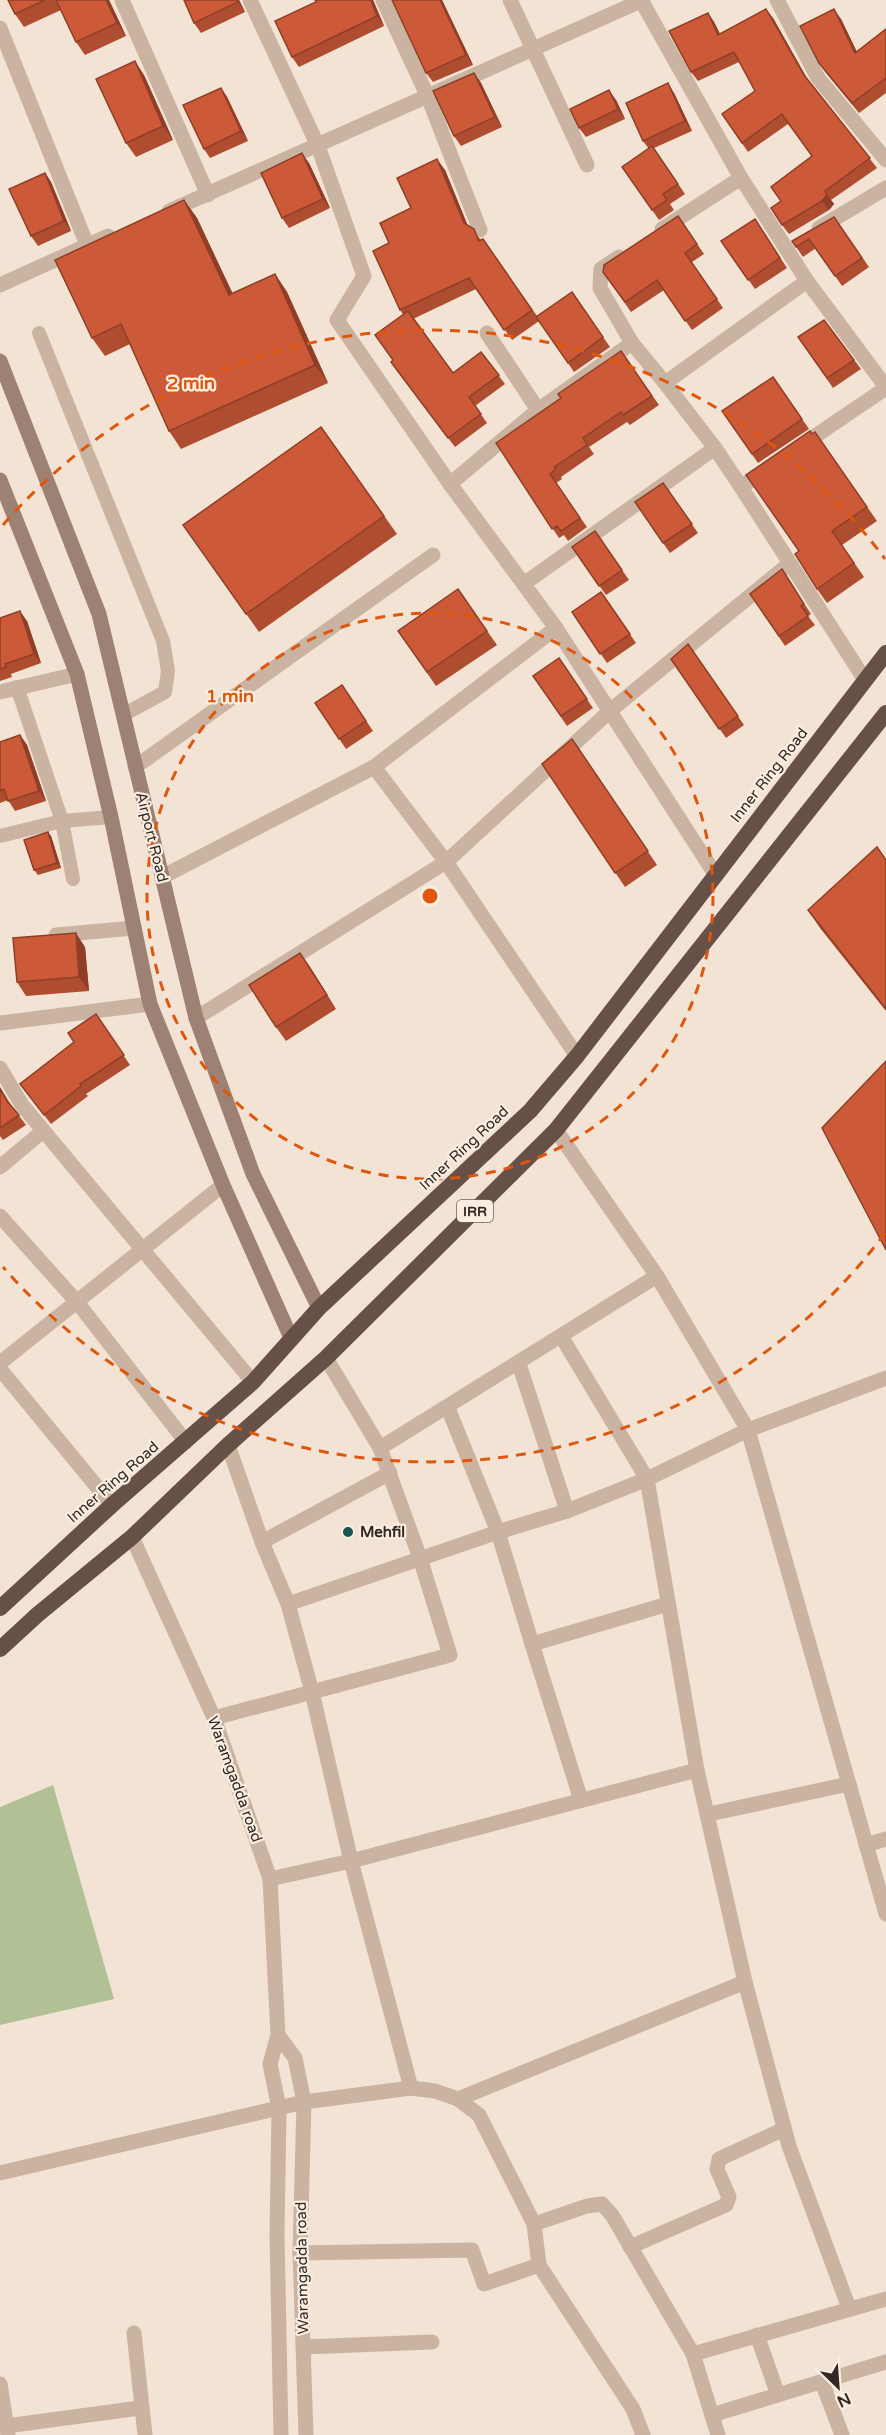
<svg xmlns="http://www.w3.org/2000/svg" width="886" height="2435" viewBox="0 0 886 2435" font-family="'Varela Round',sans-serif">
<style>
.green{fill:#b2c195}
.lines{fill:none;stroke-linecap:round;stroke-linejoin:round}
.service{stroke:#cab3a1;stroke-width:14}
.minor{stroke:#cab3a1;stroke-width:15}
.tertiary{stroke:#cab3a1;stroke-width:15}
.secondary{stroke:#9d8172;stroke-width:15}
.trunk{stroke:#665047;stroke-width:16}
.wall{fill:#af4d30}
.shaded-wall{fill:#8f3f27}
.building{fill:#cc5a38;stroke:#8f3f27;stroke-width:1.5}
.ring{fill:none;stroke:#df570d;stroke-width:3;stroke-dasharray:10 8}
.poi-dot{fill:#185356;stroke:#f9eee1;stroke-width:2}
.labels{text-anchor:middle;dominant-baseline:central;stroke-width:4.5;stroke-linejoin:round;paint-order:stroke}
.shield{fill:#f9eee1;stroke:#6e645d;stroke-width:1.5}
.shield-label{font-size:14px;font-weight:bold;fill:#332924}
.street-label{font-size:15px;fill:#332924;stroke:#f9eee1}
.poi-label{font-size:15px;font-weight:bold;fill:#332924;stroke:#f9eee1;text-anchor:start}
.centre{fill:#df570d;stroke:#f9eee1;stroke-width:3}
.ring-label{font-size:18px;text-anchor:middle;font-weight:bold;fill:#df570d;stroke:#f9eee1;stroke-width:4.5;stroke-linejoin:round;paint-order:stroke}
</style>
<rect width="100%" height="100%" fill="#f2e3d5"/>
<path class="green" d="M53 1785 114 1999 0 2025V1807Z"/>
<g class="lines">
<g class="service">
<path d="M39 333 163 641 168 671 165 692 123 715"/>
<path d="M17 687 62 821 111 817"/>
<path d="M0 836 62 821 73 879"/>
</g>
<g class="minor">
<path d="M122 0 208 195"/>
<path d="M250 0 318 146 364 276 337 320 450 484 556 628 715 874"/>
<path d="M383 0 428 97 480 230"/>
<path d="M510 0 587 165"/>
<path d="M641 0 741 178 807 281 886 387"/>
<path d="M777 0 818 78 886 160"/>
<path d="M0 28 87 245"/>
<path d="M169 211 643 0"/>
<path d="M819 228 886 188"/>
<path d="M662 229 741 178"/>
<path d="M619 257 601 269 600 288 632 343 665 383"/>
<path d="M0 285 108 236"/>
<path d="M487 333 538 410"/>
<path d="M802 445 886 388"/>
<path d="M767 469 741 487 865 680"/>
<path d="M450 484 538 410 632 343"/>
<path d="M741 487 715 448 665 383 807 281"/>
<path d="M525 583 715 448"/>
<path d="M0 692 77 674"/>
<path d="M135 767 433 555"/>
<path d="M374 767 446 862 577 1056"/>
<path d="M162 877 374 767 556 628"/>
<path d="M56 935 134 928"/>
<path d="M196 1018 446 862 611 710 789 564"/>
<path d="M0 1023 150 1004"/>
<path d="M0 1068 22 1105 253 1382"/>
<path d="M556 1130 657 1276 748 1430 886 1914"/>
<path d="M0 1167 43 1131"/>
<path d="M0 1216 77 1302 186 1442"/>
<path d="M561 1336 647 1479 697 1770 745 1982 789 2146 849 2308"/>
<path d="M326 1358 380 1448 420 1558 450 1655 312 1692 351 1861 411 2088"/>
<path d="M0 1363 223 1185"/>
<path d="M519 1364 567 1511"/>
<path d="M0 1369 112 1505"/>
<path d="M448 1408 498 1532 532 1644 668 1604"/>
<path d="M380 1448 657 1276"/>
<path d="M262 1542 390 1473"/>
<path d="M288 1604 498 1532 567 1511 647 1479 748 1430 886 1378"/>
<path d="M532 1644 581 1800"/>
<path d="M214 1718 312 1692 288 1604 262 1542 228 1445"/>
<path d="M709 1814 849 1784"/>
<path d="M866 1845 886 1839"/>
<path d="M270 1879 351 1861 697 1770"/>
<path d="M458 2099 745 1982"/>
<path d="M0 2173 304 2102 411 2088 435 2091 458 2099 479 2115 534 2224 539 2265 633 2409 643 2435"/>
<path d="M534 2224 587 2206 602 2204 612 2215 693 2354 718 2435"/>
<path d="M630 2247 726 2205 729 2197 717 2169 719 2159 784 2129"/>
<path d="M300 2253 472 2250 484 2284 539 2265"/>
<path d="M134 2333 145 2435"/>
<path d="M757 2335 778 2395"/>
<path d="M303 2347 432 2342"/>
<path d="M693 2354 886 2299"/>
<path d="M822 2382 842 2435"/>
<path d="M0 2384 8 2435"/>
<path d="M712 2415 886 2362"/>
<path d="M6 2426 140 2408"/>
</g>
<g class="tertiary">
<path d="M132 1537 214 1718 270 1879 278 2035 270 2064 279 2108 277 2235 281 2435"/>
<path d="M278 2035 295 2058 304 2102 300 2253 306 2435"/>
</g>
<g class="secondary">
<path d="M0 361 99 614 196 1018 253 1174 319 1308"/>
<path d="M0 480 77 674 111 817 150 1004 223 1185 291 1338"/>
</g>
<g class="trunk">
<path d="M0 1608 112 1505 253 1382 319 1308 530 1111 577 1056 886 653"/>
<path d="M0 1649 37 1615 132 1537 228 1445 326 1358 556 1130 886 713"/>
</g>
</g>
<g class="wall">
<path d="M8 0H109L126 36 85 55 76 42 61 10 24 27 15 14Z"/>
<path d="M184 0H239L245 12 201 33 194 23Z"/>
<path d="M315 0H373L384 26 299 67 292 57 316 2Z"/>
<path d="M392 0H442L473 65 433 82 426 73Z"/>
<path d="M708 13 714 22 720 34 773 18 808 80 877 168 831 200 834 204 829 210 789 234 782 225 781 201 812 156 788 124 748 152 722 114 755 91 739 62 698 81 691 72Z"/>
<path d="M841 19 857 52 886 29V93L859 113 826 73 819 63Z"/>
<path d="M474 73 481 83 502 127 461 146 454 136Z"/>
<path d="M144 75 173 140 136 157 126 143Z"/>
<path d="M221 88 227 97 248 141 210 158 204 149Z"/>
<path d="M674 93 692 131 654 148 685 194 670 204 674 210 659 220 622 167 649 149 643 141Z"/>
<path d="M616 100 625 119 586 137 579 128Z"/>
<path d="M309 163 330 208 289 228 282 218Z"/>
<path d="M445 170 468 226 481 240 483 239 537 316 572 292 610 347 574 372 539 321 512 340 476 289 413 319 453 373 481 352 505 384 475 406 487 423 455 447 397 371 393 360 403 314 400 310 389 243 411 208Z"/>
<path d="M45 173 51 182 71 231 38 246 31 236Z"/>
<path d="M184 200 197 218 232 293 275 274 287 292 328 383 181 449 169 431 130 344 105 356 92 338Z"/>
<path d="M678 216 704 254 692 262 723 308 692 330 664 290 631 312 603 272Z"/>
<path d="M834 217 869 267 842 286 816 248 803 257 792 241Z"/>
<path d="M755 219 787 268 755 289 721 241Z"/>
<path d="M824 320 861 369 833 388 798 337Z"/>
<path d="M621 351 659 405 630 425 627 422 589 447 594 454 561 477 562 479 556 483 587 527 568 541 564 535 559 538 496 443 561 398Z"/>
<path d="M773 377 809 429 758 463 722 411Z"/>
<path d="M321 427 397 534 259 632 183 525Z"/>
<path d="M815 432 877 521 842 545 864 577 827 603 817 589 799 551 812 434Z"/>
<path d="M663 483 698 533 670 553 635 502Z"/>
<path d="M595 531 629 580 606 595 572 547Z"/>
<path d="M788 579 811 614 808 616 815 625 785 646 750 594Z"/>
<path d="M458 589 497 645 436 686 398 631Z"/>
<path d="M601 592 636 643 607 663 572 612Z"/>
<path d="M0 618 27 621 41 663 11 674 12 677 0 681Z"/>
<path d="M688 644 744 725 726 738 671 659Z"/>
<path d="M559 658 593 708 567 726 533 676Z"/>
<path d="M342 685 373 731 346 749 315 703Z"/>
<path d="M20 735 27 745 46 801 15 811 8 800 0 803V742Z"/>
<path d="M572 739 657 865 625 887 542 764Z"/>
<path d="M51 836 61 868 38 875 34 870Z"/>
<path d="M886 860V1011L820 928 808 910Z"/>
<path d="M85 947 89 991 26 996 17 982Z"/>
<path d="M310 967 336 1009 286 1041 276 1027Z"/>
<path d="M96 1014 130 1065 86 1094 88 1096 51 1124 20 1084 74 1042Z"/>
<path d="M0 1087 11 1105 26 1125 3 1140 0 1136Z"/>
</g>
<g class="shaded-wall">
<path d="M106 0H109L126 36 117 23Z"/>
<path d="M237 0H239L245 12 238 2Z"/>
<path d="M371 0H373L384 26 377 16Z"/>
<path d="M440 0H442L473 65 466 55Z"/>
<path d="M766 9 773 18 810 84 804 75Z"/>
<path d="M834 9 841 19 862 63 855 53Z"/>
<path d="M708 13 714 22 725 44 718 35Z"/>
<path d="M135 61 144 75 173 140 163 126Z"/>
<path d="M474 73 481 83 502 127 495 117Z"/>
<path d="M668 83 674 93 692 131 685 121Z"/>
<path d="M221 88 227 97 248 141 241 131Z"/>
<path d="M609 90 616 100 625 119 618 109Z"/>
<path d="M302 153 309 163 330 208 323 199Z"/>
<path d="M437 159 445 170 471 234 464 223Z"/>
<path d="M45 173 51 182 71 231 64 221Z"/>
<path d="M827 195 834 204 829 210 822 201Z"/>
<path d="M184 200 197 218 242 313 229 295Z"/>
<path d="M275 274 287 292 328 383 315 365Z"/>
<path d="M20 611 27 621 41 663 34 654Z"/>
<path d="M20 735 27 745 46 801 39 791Z"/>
<path d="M48 832 51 836 61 868 57 863Z"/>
<path d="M76 933 85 947 89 991 79 977Z"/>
<path d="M300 953 310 967 336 1009Z"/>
</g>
<g class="building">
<path d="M8 0H45L15 14Z"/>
<path d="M56 0H106L117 23 76 42Z"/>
<path d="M184 0H237L238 2 194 23Z"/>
<path d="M315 0H371L377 16 292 57 275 21 316 2Z"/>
<path d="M392 0H440L466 55 426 73Z"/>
<path d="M766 9 804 75 870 158 825 191 827 195 822 201 782 225 771 208 781 201 771 187 812 156 782 114 742 143 722 114 755 91 734 52 691 72 669 31 708 13 718 35Z"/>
<path d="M834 9 855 53 886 29V78L852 103 819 63 800 26Z"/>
<path d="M135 61 163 126 126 143 96 79Z"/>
<path d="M474 73 495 117 454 136 433 91Z"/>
<path d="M668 83 685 121 643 141 626 103Z"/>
<path d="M221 88 241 131 204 149 183 105Z"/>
<path d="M609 90 618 109 579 128 570 109Z"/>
<path d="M652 146 678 184 663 194 667 200 652 210 622 167Z"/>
<path d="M302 153 323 199 282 218 261 173Z"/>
<path d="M437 159 464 223 474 229 479 241 483 239 532 310 504 330 469 278 400 310 373 251 389 243 380 223 411 208 397 178Z"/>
<path d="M45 173 64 221 31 236 9 189Z"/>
<path d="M184 200 229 295 275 274 315 365 169 431 121 324 92 338 55 260Z"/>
<path d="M678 216 697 244 685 253 717 299 685 321 657 280 625 302 603 272 604 265Z"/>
<path d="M834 217 862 258 835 276 809 239 796 247 792 241Z"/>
<path d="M755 219 780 258 748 280 721 241Z"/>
<path d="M572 292 603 337 568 363 536 317Z"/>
<path d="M408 311 453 373 481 352 499 375 469 397 481 414 448 438 391 362 393 360 375 335Z"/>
<path d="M824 320 854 360 827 378 798 337Z"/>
<path d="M621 351 652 396 623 415 621 412 583 438 587 445 554 467 556 469 550 474 580 518 561 531 557 526 552 529 496 443 561 398 558 394Z"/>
<path d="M773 377 802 419 752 454 722 411Z"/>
<path d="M321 427 384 516 246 614 183 525Z"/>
<path d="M810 431 812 434 815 432 867 507 832 531 854 563 817 589 795 554 799 551 746 475Z"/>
<path d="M663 483 692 524 663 543 635 502Z"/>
<path d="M595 531 622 570 599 586 572 547Z"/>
<path d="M782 569 804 604 801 606 808 616 779 636 750 594Z"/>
<path d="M458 589 487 631 427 672 398 631Z"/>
<path d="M601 592 630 634 600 654 572 612Z"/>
<path d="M20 611 34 654 5 664 6 667 0 669V618Z"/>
<path d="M688 644 738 716 719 729 671 659Z"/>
<path d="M559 658 587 699 561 716 533 676Z"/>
<path d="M342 685 366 721 339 739 315 703Z"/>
<path d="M20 735 39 791 8 801 4 789 0 791V742Z"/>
<path d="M572 739 648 851 615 873 542 764Z"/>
<path d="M48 832 57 863 34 870 24 840Z"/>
<path d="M877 847 886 860V1009L808 910Z"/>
<path d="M76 933 79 977 17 982 13 938Z"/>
<path d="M300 953 327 995 276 1027 249 985Z"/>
<path d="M96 1014 124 1055 80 1084 81 1086 44 1115 20 1084 74 1042 68 1033Z"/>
<path d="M886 1061V1250L822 1128Z"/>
<path d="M0 1089 7 1101 19 1115 0 1128Z"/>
</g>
<g class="ring">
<circle cx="430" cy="896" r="283"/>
<path d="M885 1233A566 566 0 0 1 3 1267M3 525A566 566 0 0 1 885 559"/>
</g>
<circle class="poi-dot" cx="348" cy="1532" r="6"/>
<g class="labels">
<rect class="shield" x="457" y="1200" width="36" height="22" rx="4.5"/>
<g class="shield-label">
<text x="475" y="1211">IRR</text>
</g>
<g class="street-label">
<text transform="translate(769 775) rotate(-52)">Inner Ring Road</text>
<text transform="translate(152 837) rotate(76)">Airport Road</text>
<text transform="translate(464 1148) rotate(-43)">Inner Ring Road</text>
<text transform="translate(113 1482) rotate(-41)">Inner Ring Road</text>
<text transform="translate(235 1779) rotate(70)">Waramgadda road</text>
<text transform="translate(302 2268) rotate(-91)">Waramgadda road</text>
</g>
<g class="poi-label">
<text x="360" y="1532">Mehfil</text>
</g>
</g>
<circle cx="430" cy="896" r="9" class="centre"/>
<g class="ring-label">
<text x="191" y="389">2 min</text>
<text x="230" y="702">1 min</text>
</g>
<g transform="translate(838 2387) rotate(155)" stroke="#f9eee1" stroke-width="4.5" paint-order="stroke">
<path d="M0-4.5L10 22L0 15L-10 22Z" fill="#332924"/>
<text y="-9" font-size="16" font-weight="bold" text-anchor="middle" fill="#332924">N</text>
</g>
</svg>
